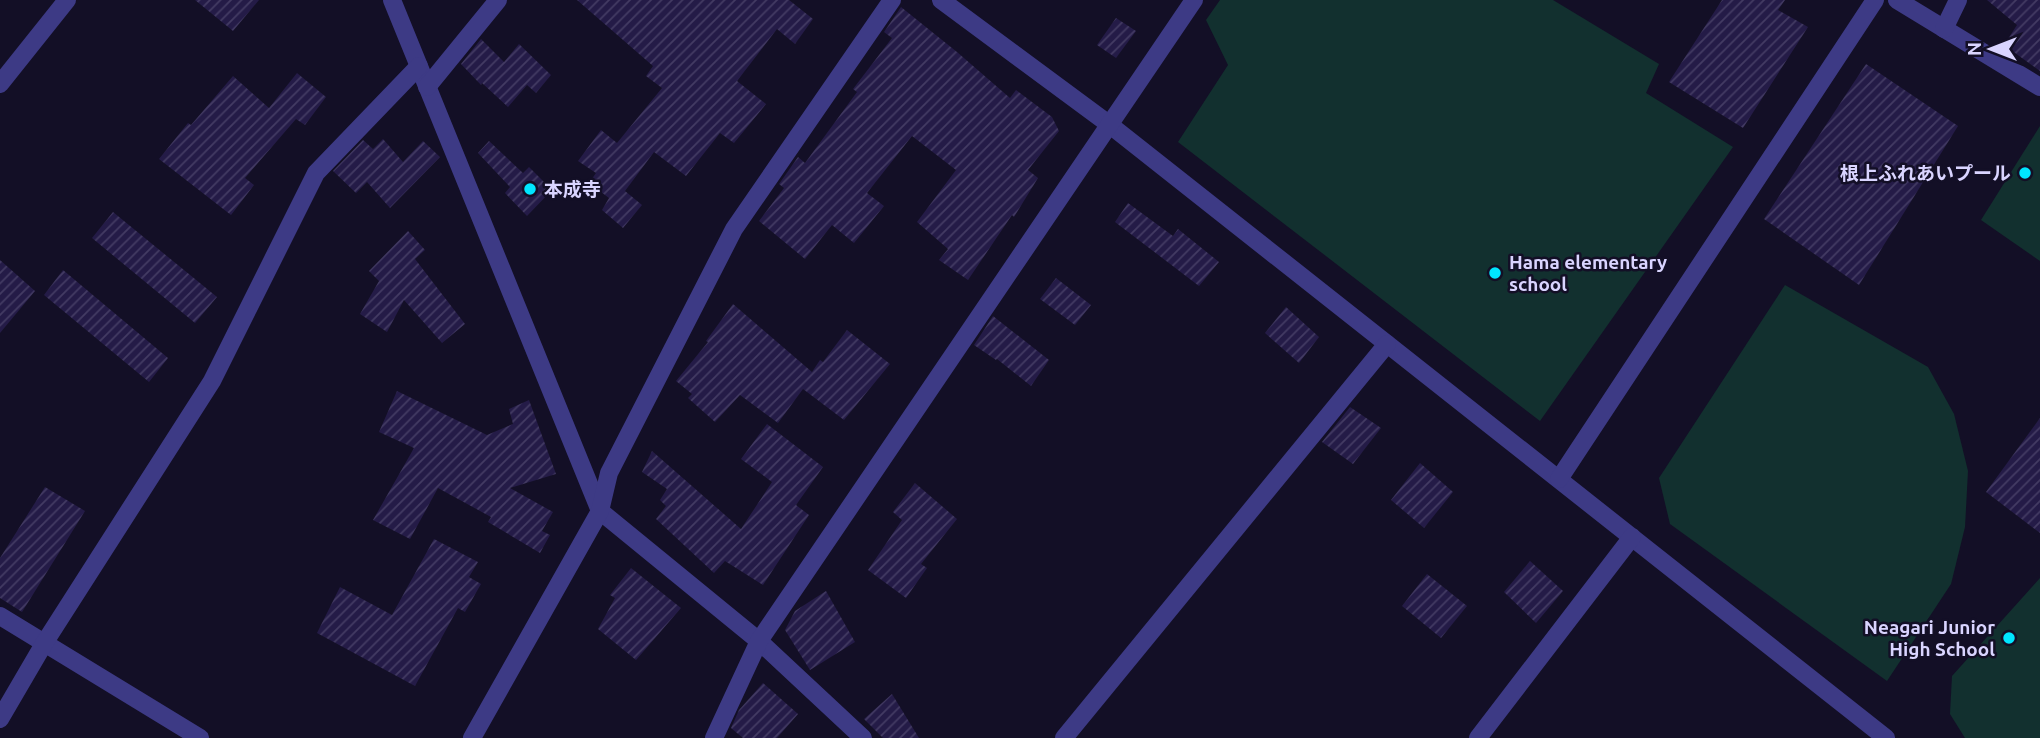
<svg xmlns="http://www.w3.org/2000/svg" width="2040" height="738" viewBox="0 0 2040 738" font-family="Ubuntu,'Noto Sans JP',sans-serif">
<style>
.grass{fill:#12302f}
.building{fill:url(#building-hatch)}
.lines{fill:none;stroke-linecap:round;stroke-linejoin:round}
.minor{stroke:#3d3a85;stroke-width:18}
.poi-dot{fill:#00e5ff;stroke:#130f26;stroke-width:2.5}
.labels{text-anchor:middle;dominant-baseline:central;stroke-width:5;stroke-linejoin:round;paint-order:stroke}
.poi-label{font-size:19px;font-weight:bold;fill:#d9d4ff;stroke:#130f26;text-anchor:end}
</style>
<defs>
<pattern id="building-hatch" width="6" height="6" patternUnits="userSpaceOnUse" patternTransform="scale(1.75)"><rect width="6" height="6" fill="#241b47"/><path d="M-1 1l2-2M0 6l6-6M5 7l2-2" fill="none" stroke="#433b63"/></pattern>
</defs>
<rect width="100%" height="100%" fill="#130f26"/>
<g class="grass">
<path d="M1220 0H1553L1659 64 1646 93 1733 147 1540 421 1178 142 1228 65 1206 20Z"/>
<path d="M2040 126V261L1981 220Z"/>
<path d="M1785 285 1928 367 1954 414 1968 471 1965 527 1951 584 1887 681 1670 524 1659 478Z"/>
<path d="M2040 578V738H1965L1950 714 1952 676Z"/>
</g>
<g class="building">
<path d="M195 0H259L233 31Z"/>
<path d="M577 0H789L813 19 795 44 777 29 737 81 766 104 734 143 720 133 686 176 654 152 625 191 642 205 623 228 602 210 609 198 589 183 596 173 578 161 601 130 617 143 662 88 646 76 653 66Z"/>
<path d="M1722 0H1785L1778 10 1808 27 1743 128 1669 82Z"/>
<path d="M1987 0H2040V71L2004 45 2017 25Z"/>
<path d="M901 7 957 52 1010 98 1016 90 1052 117 1059 131 1028 170 1038 178 1014 217 1012 215 968 280 939 260 948 249 917 222 956 170 912 136 867 193 884 206 854 243 832 225 805 259 759 221 784 188 779 184 798 157 805 163 857 92 853 89 892 38 884 32Z"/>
<path d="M1116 18 1136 31 1116 58 1097 45Z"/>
<path d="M481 39 504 62 519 44 551 75 536 93 527 85 508 107 482 83 481 85 461 64Z"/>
<path d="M1866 64 1958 126 1859 285 1764 219Z"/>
<path d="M297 73 326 97 305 125 296 119 245 178 254 185 231 215 159 159 188 123 191 125 233 76 269 108Z"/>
<path d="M383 139 403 162 423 141 440 157 390 208 367 182 356 193 333 171 363 140 373 149Z"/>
<path d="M489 141 523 173 529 167 552 190 527 216 505 193 510 187 478 153Z"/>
<path d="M1128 203 1173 236 1178 229 1219 262 1199 286 1115 222Z"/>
<path d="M113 212 217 297 195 323 92 238Z"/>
<path d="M408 231 425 250 415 259 465 324 442 343 404 300 387 332 360 314 379 281 369 271Z"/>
<path d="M0 260 35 291 0 333Z"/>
<path d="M63 270 168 358 149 382 44 295Z"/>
<path d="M1056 278 1091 305 1075 325 1040 299Z"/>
<path d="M733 304 812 372 820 360 823 362 847 330 890 364 844 420 803 389 778 423 740 395 715 422 688 398 692 394 676 381 708 342 706 341Z"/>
<path d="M1286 307 1319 337 1299 363 1265 333Z"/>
<path d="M993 316 1049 360 1031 386 997 359 996 360 974 345Z"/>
<path d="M397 391 487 435 513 424 509 409 529 400 556 474 510 488 553 512 542 531 550 535 540 553 488 522 491 517 438 488 410 539 373 520 414 448 379 432Z"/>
<path d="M1350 407 1381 428 1353 464 1322 442Z"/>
<path d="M2040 418V533L1986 492Z"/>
<path d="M767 424 823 467 796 505 809 515 763 585 725 561 714 573 656 519 666 506 660 500 667 489 642 472 652 451 741 529 772 482 741 459Z"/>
<path d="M1420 463 1453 492 1424 528 1391 500Z"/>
<path d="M915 483 957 519 921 564 927 568 906 598 868 570 902 520 893 512Z"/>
<path d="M45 487 85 511 22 612 0 598V558Z"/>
<path d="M434 539 478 562 469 577 481 584 465 612 458 608 415 686 317 633 340 587 392 615Z"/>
<path d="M1530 561 1563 591 1536 623 1504 592Z"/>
<path d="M631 568 681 608 636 660 598 629 615 598 610 595Z"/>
<path d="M1427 574 1467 606 1441 638 1402 606Z"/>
<path d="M826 591 855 642 810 670 785 630 795 611Z"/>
<path d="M763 683 798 714 777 738H743L731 728 739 710Z"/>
<path d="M892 694 919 738H883L864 719Z"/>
</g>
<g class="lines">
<g class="minor">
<path d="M392 0 600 511 759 641 863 738"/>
<path d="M941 0 1110 125 1886 738"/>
<path d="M1897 0 2040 87"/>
<path d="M1944 29 1958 0"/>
<path d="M0 84 67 0"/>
<path d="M427 87 498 0"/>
<path d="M1559 479 1875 0"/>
<path d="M0 616 200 738"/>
<path d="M0 719 45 642 212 381 316 173 419 66"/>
<path d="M472 738 600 511 609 473 734 229 892 0"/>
<path d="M714 738 759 641 1194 0"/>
<path d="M1064 738 1387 344"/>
<path d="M1478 738 1632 537"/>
</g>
</g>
<g class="poi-dot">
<circle cx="2025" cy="173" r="7"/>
<circle cx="530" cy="189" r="7"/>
<circle cx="1495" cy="273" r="7"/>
<circle cx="2009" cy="638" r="7"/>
</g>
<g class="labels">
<g class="poi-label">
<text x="2011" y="173">根上ふれあいプール</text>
<text x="544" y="189" text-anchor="start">本成寺</text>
<text x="1509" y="262" text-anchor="start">Hama elementary<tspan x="1509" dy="22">school</tspan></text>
<text x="1995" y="627">Neagari Junior<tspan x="1995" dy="22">High School</tspan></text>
</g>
</g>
<g transform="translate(1991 49) rotate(270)" stroke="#130f26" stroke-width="5" paint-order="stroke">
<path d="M0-5L12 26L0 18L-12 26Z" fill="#d9d4ff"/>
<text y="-10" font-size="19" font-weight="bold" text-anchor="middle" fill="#d9d4ff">N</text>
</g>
</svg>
